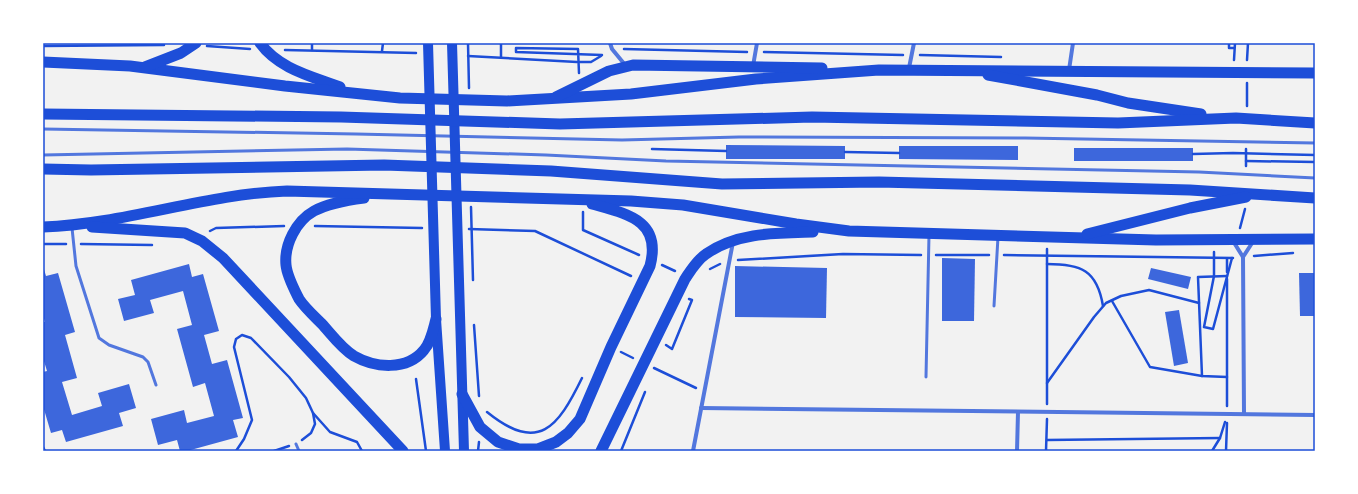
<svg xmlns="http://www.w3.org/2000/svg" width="1358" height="494" viewBox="0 0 1358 494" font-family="'Public Sans',sans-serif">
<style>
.building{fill:#3d67dc}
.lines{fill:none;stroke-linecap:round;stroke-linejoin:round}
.path{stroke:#1d4ed8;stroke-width:2.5}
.service{stroke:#5277de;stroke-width:3}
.minor{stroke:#5277de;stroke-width:4}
.primary{stroke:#1d4ed8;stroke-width:10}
.trunk{stroke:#1d4ed8;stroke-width:11}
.neatline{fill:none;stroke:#1d4ed8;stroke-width:1.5}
</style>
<rect width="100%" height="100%" fill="#f2f2f2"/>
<g class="building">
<path d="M726 145 845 146V159H726Z"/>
<path d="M899 146H1018V160L899 159Z"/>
<rect x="1074" y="148" width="119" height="13"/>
<path d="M942 258 975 259 974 321H942Z"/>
<path d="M189 264 192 277 203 274 219 331 204 335 212 364 227 360 243 418 233 420 238 437 187 451H180L177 440 158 445 151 419 184 410 187 423 214 416 205 383 193 387 177 329 192 325 183 291 150 300 154 313 124 321 118 299 135 295 131 280Z"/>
<path d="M43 266 46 276 58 273 75 332 65 335 77 378 62 382 72 415 102 406 98 393 129 384 136 408 119 413 123 426 66 442 62 430 51 433 43 406V372L47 371 43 358V322H45L43 315Z"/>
<path d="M735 266 827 268 826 318 735 317Z"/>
<path d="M1151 268 1191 277 1188 289 1148 279Z"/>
<path d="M1299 273H1315V316H1300Z"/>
<path d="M1179 310 1188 363 1174 366 1165 312Z"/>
</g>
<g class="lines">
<g class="path">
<path d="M312 43V50"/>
<path d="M468 43 469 88"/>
<path d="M1229 43V48H1234"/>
<path d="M43 46 164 45"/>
<path d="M207 46 250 49"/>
<path d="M624 49 747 52"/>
<path d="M285 50 416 53"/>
<path d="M382 51 383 43"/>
<path d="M764 52 903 55"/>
<path d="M920 55 1001 57"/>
<path d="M468 56 577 62"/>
<path d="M501 57V43"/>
<path d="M1234 60 1235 43"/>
<path d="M1247 60 1248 43"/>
<path d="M580 62H591L601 56"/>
<path d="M579 73 578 49 516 48V52L602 55"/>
<path d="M1247 106V83"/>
<path d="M652 149 726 151"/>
<path d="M845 152 899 153"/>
<path d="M1193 154 1233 153 1315 155"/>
<path d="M1246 161 1315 162"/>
<path d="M1246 166V149"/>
<path d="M471 207 473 280"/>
<path d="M583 212V230L639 255"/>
<path d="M315 226 422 228"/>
<path d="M1240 228 1245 209"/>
<path d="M469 229 535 231 631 276"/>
<path d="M210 231 216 228 284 226"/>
<path d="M43 244H66"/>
<path d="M81 244 152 245"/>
<path d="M1214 252V276L1204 327 1213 329 1232 258"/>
<path d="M936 255H989"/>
<path d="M1004 255 1233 258"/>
<path d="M1254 256 1293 253"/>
<path d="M738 260 843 254 921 255"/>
<path d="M1047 264C1081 264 1097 270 1103 306"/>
<path d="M662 265 675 271"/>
<path d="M710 269 720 264"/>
<path d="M1227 272V259"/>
<path d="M1112 301 1150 367 1202 376 1227 377"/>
<path d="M474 325 479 396"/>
<path d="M666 345 672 349 692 300 689 299"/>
<path d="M621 352 633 358"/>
<path d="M654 368 696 388"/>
<path d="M1202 376 1198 277 1227 276"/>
<path d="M416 379 426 451"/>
<path d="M1047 383 1094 317 1106 303 1121 296 1149 290 1199 303"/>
<path d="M1047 404V249"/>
<path d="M1227 406V279"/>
<path d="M487 412C539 454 558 427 582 378"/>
<path d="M313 413 330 432 357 442 362 451"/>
<path d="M1047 440 1220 438"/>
<path d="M43 447 45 451"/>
<path d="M236 451 244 439 252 420 234 347 236 339 242 335 251 338 289 377 306 398 313 413 315 424 311 433 302 440"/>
<path d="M274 451 289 446"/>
<path d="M478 451 479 442"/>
<path d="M621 451 645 392"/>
<path d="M1046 451 1047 419"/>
<path d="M1212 451 1220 438 1225 422"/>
<path d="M1226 451 1227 423"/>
</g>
<g class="service">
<path d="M43 129 356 134 622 140 739 137 1025 138 1315 143"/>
<path d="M43 155 347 149 546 155 666 161 1199 172 1315 178"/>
<path d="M72 228 76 266 99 338 109 345 143 357 148 362 156 385"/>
<path d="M994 306 998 237"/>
<path d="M926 377 929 235"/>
<path d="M296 444 299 451"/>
</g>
<g class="minor">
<path d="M610 43 612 49 626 66"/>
<path d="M753 66 757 43"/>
<path d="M909 68 914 43"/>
<path d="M1069 70 1073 43"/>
<path d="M1233 241 1243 257 1244 414"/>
<path d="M1243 257 1254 240"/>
<path d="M701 408 1315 415"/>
<path d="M693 451 733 242"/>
<path d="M1017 451 1018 412"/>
</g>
<g class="primary">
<path d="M428 43 436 319 445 451"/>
<path d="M452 43 464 451"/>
</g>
<g class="trunk">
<path d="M260 43C279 69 311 76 340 87"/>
<path d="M43 62 130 66 285 86 400 98 507 101 631 94 756 79 879 70 1315 73"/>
<path d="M145 67 181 53 196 43"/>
<path d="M988 75 1097 95 1128 103 1201 114"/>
<path d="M556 97 609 71 633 65 822 68"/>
<path d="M43 114 341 117 560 124 812 117 1118 123 1236 118 1315 123"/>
<path d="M43 169 91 170 384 165 551 171 722 184 879 182 1190 190 1315 198"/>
<path d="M364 198C348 200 329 203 314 211 296 221 284 245 286 265 287 276 294 289 299 299 305 308 314 316 322 324 332 335 341 348 354 356 375 368 407 371 424 350 431 342 433 330 436 319"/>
<path d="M43 227C126 224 205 194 287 191L631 201 683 205 796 224 849 231 1156 240 1315 239"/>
<path d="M92 227 185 233 202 241 223 258 403 451"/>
<path d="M1087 234 1190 208 1246 197"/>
<path d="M462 394 480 427 498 442 519 449H538L556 442 568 433 580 419 611 347 650 266C662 220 627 214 592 204"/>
<path d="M601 451 685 279C691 270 697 260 706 254 737 232 778 233 813 232"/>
</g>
</g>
<rect width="1358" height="494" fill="none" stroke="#ffffff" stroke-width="88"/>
<rect x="44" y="44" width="1270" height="406" class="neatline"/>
</svg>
